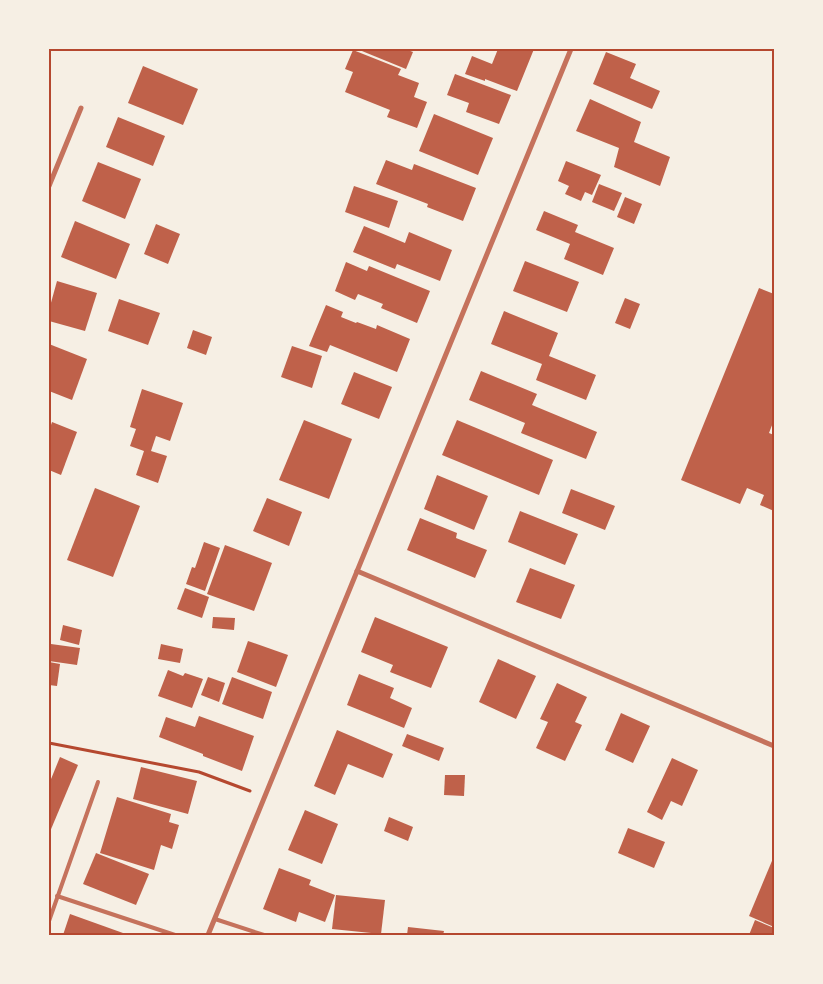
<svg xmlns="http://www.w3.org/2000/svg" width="823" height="984" viewBox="0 0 823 984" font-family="Roboto,sans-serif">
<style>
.building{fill:#bf614a}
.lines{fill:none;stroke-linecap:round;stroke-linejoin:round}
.path{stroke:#b5482f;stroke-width:3}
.service{stroke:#c5725c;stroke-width:4}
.minor{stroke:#c5725c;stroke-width:5}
.neatline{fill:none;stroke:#b5482f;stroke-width:2}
</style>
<rect width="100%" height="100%" fill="#f6efe4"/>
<g class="building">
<path d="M357 49H405L413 52 406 69Z"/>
<path d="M498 49H534L517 91 485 79V81L465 74 472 56 492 64Z"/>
<path d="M353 50 401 69 398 75 419 83 414 97 427 102 417 128 387 117 390 110 345 92 353 72 345 69Z"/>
<path d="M606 52 636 64 630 78 660 91 652 109 593 84Z"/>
<path d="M143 66 198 89 183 125 128 103Z"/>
<path d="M455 74 511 95 499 124 466 112 469 103 447 95Z"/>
<path d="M590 99 641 122 634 142 670 157 660 186 614 167 619 148 576 131Z"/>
<path d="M434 114 493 138 478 175 419 151Z"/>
<path d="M118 117 165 136 153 166 106 147Z"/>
<path d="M386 160 412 170 414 164 476 188 463 221 427 207 428 204 376 184Z"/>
<path d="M566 161 601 175 592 195 585 192 581 201 565 194 569 186 558 181Z"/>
<path d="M98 162 141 179 125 219 82 201Z"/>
<path d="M599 184 622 193 614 211 592 202Z"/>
<path d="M354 186 398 201 389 228 345 212Z"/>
<path d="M625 197 642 204 634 224 617 217Z"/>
<path d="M544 211 578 225 575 232 614 248 603 275 564 259 570 244 536 230Z"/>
<path d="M75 221 130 244 116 279 61 257Z"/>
<path d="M156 224 180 234 168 264 144 254Z"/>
<path d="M364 226 405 243 409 232 452 250 440 281 397 264 395 269 353 252Z"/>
<path d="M525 261 579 282 567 312 513 291Z"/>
<path d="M346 262 367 271 369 266 430 291 417 323 381 308 383 304 358 294 355 300 335 291Z"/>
<path d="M57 281 97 293 85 331 49 321V310Z"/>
<path d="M759 288 774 294V420L769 433 774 435V511L760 505 764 495 747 488 740 504 681 480Z"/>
<path d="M625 298 640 304 630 329 615 323Z"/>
<path d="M119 299 160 313 148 345 108 331Z"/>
<path d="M326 305 343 312 341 317 356 323 357 322 376 329 377 325 410 339 397 372 330 345 327 352 309 346Z"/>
<path d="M504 311 558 333 549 356 596 375 586 400 536 380 542 364 491 344Z"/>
<path d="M193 330 212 337 206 355 187 348Z"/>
<path d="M49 344 87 359 72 400 49 391Z"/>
<path d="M292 346 322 356 312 388 281 377Z"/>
<path d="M481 371 537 394 532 405 597 432 586 459 521 433 525 423 469 400Z"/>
<path d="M354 372 392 387 379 419 341 404Z"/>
<path d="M142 389 183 403 170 441 156 436 151 451 167 456 158 483 136 475 144 451 130 446 136 429 130 427Z"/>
<path d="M304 420 352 439 329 499 279 480Z"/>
<path d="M457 420 553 460 539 495 442 455Z"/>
<path d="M52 422 77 432 61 475 49 470V431Z"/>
<path d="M437 475 488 496 474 530 424 509Z"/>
<path d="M95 488 140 506 113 577 67 560Z"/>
<path d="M571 489 615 506 605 530 562 513Z"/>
<path d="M267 498 302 512 289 546 253 531Z"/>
<path d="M520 511 578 534 565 565 508 542Z"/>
<path d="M420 518 457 533 456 538 487 550 475 578 407 550Z"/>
<path d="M204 542 220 548 205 591 186 584 192 567 195 568Z"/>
<path d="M225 545 272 563 254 611 207 594Z"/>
<path d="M530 568 575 585 561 619 516 602Z"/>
<path d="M185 588 209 597 202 618 177 609Z"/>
<path d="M213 617 235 618 234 630 212 628Z"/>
<path d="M375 617 448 647 431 688 390 672 393 665 361 652Z"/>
<path d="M63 625 82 630 79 645 60 640Z"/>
<path d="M248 641 288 655 276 687 237 672Z"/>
<path d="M51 644 80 648 77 665 49 661Z"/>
<path d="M161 644 183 649 180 663 158 659Z"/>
<path d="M498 659 536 676 516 719 479 702Z"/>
<path d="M49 662 60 664 57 686 49 685Z"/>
<path d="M168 670 183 676 185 673 203 679 192 708 158 696Z"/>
<path d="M359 674 394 688 390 698 412 708 404 728 347 705Z"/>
<path d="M208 677 225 683 219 702 201 695Z"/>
<path d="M232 677 272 692 263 719 222 704Z"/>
<path d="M557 683 587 697 575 722 582 725 565 761 536 748 548 722 540 719Z"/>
<path d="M621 713 650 726 633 763 605 750Z"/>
<path d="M199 716 254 736 242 771 203 756V754L159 737 166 717 195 727Z"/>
<path d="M337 730 393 754 383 778 348 764 335 795 314 786Z"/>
<path d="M407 734 444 748 439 761 402 746Z"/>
<path d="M60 757 78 765 49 834V784Z"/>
<path d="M672 758 698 770 682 806 671 801 662 820 647 812Z"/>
<path d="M141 767 197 781 188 814 133 799Z"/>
<path d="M445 775H465L464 796 444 795Z"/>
<path d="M117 797 171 814 169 822 179 825 172 849 161 845 154 870 100 853Z"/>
<path d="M305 810 338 824 322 864 288 850Z"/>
<path d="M389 817 413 827 408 841 384 831Z"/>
<path d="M628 828 665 842 654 868 618 853Z"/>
<path d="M96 853 149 874 136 905 83 884Z"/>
<path d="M774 856V927L749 916Z"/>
<path d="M279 868 311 880 309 885 335 895 325 922 299 912 296 922 263 909Z"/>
<path d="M336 895 385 900 381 934 332 929Z"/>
<path d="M70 914 123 933V935H63Z"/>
<path d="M755 920 774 928V935H749Z"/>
<path d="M408 927 444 931 443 935H407Z"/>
</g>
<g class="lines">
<path class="path" d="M49 743 199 772 250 791"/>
<g class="service">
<path d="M57 896 175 935"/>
<path d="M215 919 264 935"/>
<path d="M49 921 98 782"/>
</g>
<g class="minor">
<path d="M49 186 81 108"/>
<path d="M357 571 774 746"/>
<path d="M208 935 571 49"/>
</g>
</g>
<rect width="823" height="984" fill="none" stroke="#f6efe4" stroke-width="100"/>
<rect x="50" y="50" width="723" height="884" class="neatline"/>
</svg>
